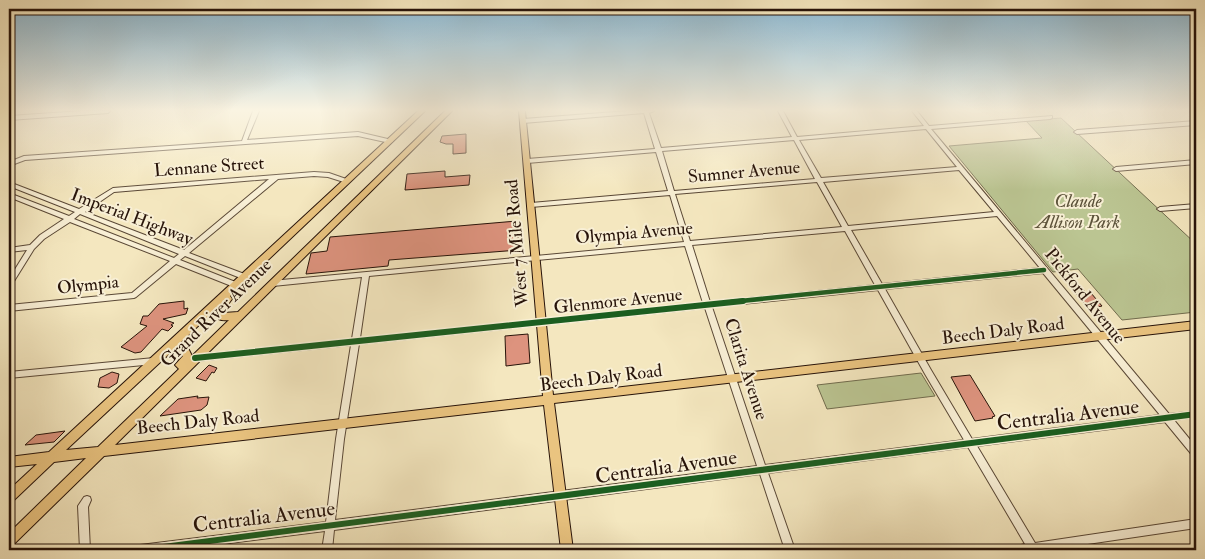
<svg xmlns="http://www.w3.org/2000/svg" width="1205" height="559" viewBox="0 0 1205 559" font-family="'IM FELL Double Pica',serif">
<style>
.green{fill:#bbc592;stroke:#716c4e}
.building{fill:#dd937e;stroke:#271309}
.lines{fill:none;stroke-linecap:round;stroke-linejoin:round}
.minor-casing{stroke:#5a4836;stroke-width:2}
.major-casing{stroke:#271309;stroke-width:2}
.minor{fill:#f8efd5;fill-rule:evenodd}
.major{fill:#eac480;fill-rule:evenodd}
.cycleway-far1-casing{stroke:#f8efd5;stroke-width:7}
.cycleway-casing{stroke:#f8efd5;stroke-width:9}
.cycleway-far1{stroke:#1b5e20;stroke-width:4.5}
.cycleway{stroke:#1b5e20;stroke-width:6}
.labels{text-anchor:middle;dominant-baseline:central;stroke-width:4;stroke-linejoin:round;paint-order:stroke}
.street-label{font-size:18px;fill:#271309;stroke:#f8efd5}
.park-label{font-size:18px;font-style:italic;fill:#5b5139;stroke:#f8efd5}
.near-street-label{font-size:21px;fill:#271309;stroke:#f8efd5}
</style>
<rect width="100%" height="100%" fill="#f4e7bf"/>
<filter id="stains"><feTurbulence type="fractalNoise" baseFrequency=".004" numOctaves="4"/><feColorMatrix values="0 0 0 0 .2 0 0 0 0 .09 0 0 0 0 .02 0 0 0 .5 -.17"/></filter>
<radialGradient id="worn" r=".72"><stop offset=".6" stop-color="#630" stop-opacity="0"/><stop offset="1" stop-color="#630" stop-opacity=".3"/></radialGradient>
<g class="green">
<path d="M1061 118 1196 244V312L1122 320 1078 269 1053 272 949 146 1042 138 1026 121Z"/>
<path d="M921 373 935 396 827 409 817 385Z"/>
</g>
<g class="building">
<path d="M466 134V153L453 154V144H446L440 142 442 136Z"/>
<path d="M445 171V177L470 175 469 185 405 190 407 174Z"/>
<path d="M517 221 519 250 389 260 388 266 306 274 311 253 327 251 330 237Z"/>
<path d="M1084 290 1087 294 1091 293 1102 306 1089 309 1074 291Z"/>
<path d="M184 301V309L188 308 186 314 163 319 174 323 171 325 173 326 168 331 162 329 141 352 135 353 121 347 147 326 140 324 143 316H148L159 304Z"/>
<path d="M528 334 530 363 506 366 505 336Z"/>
<path d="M209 365 217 368 214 373 212 372 206 381 196 378Z"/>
<path d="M112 372 119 374 117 383 109 388 98 387 100 378Z"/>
<path d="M970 375 995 416 992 417 993 418 975 421 951 377Z"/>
<path d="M198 396 197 398 209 397 207 405 201 410 160 416 178 399Z"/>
<path d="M65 431 54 442 25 445 36 435Z"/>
</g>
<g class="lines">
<defs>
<g id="minor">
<path d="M82 111H110L108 113 9 120V116Z"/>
<path d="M253 111H259L247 140 358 132 392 140 393 141 390 143 358 136 25 160 9 166V162L24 156 242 141Z"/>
<path d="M628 111H654L649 113 661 148 792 137 778 111H783L797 137 924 126 912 111H917L929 126 1052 116V118L1050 119 931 129 1169 414 1196 411V417L1174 420 1196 447V457L1193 456 1165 422 977 446 1035 543 1196 519V528L1047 550H1011L1013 547 1025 544 968 447 768 473 795 550H785L760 474 334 530 332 550H322L325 531 175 550H135L137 547 140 545 326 522 336 439 351 345 196 361 193 360 192 358 193 356 196 355 352 339 362 277 273 286 270 283 271 281 684 242 670 195 531 207 528 205 531 203 668 191 656 152 527 163 524 161 527 159 655 149 644 113 523 123 520 121 523 119ZM926 129 957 167 821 178 799 140ZM794 140 815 179 674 191 662 151ZM959 170 994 212 848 226 823 182ZM817 182 842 227 690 241 675 194ZM997 216 1040 268 882 284 851 230ZM845 231 875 285 710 302 692 245ZM685 246 703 303 360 338 369 276ZM1043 273 1160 415 972 439 931 370 885 289ZM878 290 925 374 964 440 765 465 712 307ZM705 308 757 466 335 520 344 439 359 344Z"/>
<path d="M1196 121V125L1077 134 1074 132 1077 130Z"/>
<path d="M1196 160V164L1116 171 1113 169 1116 167Z"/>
<path d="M314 172 329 173 349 180 350 181 347 183 328 177 314 176 278 179 189 253 247 275 248 277 247 279H243L185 256 180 260 238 283 239 285 238 287H234L176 264 136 297 134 298 9 311V305L132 293 170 261 70 222 44 239 34 249 11 286H9V279L27 250 9 252V248L30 245 40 235 64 219 9 197V193L69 216 75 212 9 186V182L79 209 113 188ZM269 179 184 250 85 212 114 192ZM80 214 179 254 174 258 74 219Z"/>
<path d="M1196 204V208L1160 211 1157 209 1160 207Z"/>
<path d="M154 358 157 359 158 361 157 363 154 364 9 378V372Z"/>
<path d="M87 496 90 497 91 500 88 507 90 550H80L78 506 84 497Z"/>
</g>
<path id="major" d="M418 111H425L230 296 232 299 226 307 224 313 238 312 445 111H452L115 445 543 396 519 111H525L553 395 1196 321V329L554 403 573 550H561L544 405 104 456 13 545 9 547V533L86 458 54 462 13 501 9 502V490L37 464 9 467V457L49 452ZM216 309 214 314C217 320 223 321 229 320L192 356 187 346 180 343ZM179 351 183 356 175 365 179 369 98 447 66 450 169 354Z"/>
</defs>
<use href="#minor" class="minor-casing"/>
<use href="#major" class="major-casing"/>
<use href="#minor" class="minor"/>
<use href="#major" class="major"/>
<defs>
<path id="cycleway-far1" d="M731 302 1044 270"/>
<g id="cycleway">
<path d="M195 358 743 301"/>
<path d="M140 550 1196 414"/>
</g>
</defs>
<use href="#cycleway-far1" class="cycleway-far1-casing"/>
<use href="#cycleway" class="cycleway-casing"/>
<use href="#cycleway-far1" class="cycleway-far1"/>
<use href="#cycleway" class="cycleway"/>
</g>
<linearGradient id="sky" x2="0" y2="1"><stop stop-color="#89b8d4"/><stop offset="0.58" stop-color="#faf4e2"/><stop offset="1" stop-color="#faf4e2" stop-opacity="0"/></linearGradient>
<rect width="1205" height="190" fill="url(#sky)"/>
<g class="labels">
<g class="street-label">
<text transform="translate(209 167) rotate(-4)">Lennane Street</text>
<text transform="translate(744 172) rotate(-5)">Sumner Avenue</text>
<text transform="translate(132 217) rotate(21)">Imperial Highway</text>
<text transform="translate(634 233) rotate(-5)">Olympia Avenue</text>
<text transform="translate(517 243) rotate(-95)">West 7 Mile Road</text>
<text transform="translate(88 285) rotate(-6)">Olympia</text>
<text transform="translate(1085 296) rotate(51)">Pickford Avenue</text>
<text transform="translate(618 301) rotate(-6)">Glenmore Avenue</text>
<text transform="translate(216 313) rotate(-44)">Grand River Avenue</text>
<text transform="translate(1003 331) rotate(-7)">Beech Daly Road</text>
<text transform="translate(746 369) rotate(72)">Clarita Avenue</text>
<text transform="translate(601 378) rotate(-7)">Beech Daly Road</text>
<text transform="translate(198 422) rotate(-6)">Beech Daly Road</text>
</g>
<g class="park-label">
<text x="1078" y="201">Claude<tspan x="1078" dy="21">Allison Park</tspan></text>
</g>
<g class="near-street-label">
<text transform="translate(1068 415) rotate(-7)">Centralia Avenue</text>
<text transform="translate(666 467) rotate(-8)">Centralia Avenue</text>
<text transform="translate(264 517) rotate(-7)">Centralia Avenue</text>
</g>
</g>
<rect width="1205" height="559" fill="none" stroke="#f4e7bf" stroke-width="30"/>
<rect x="10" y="10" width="1185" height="539" fill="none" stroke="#271309" stroke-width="2.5"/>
<rect x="15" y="15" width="1175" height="529" fill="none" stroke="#271309"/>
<rect width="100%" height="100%" filter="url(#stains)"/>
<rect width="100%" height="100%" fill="url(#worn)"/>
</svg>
